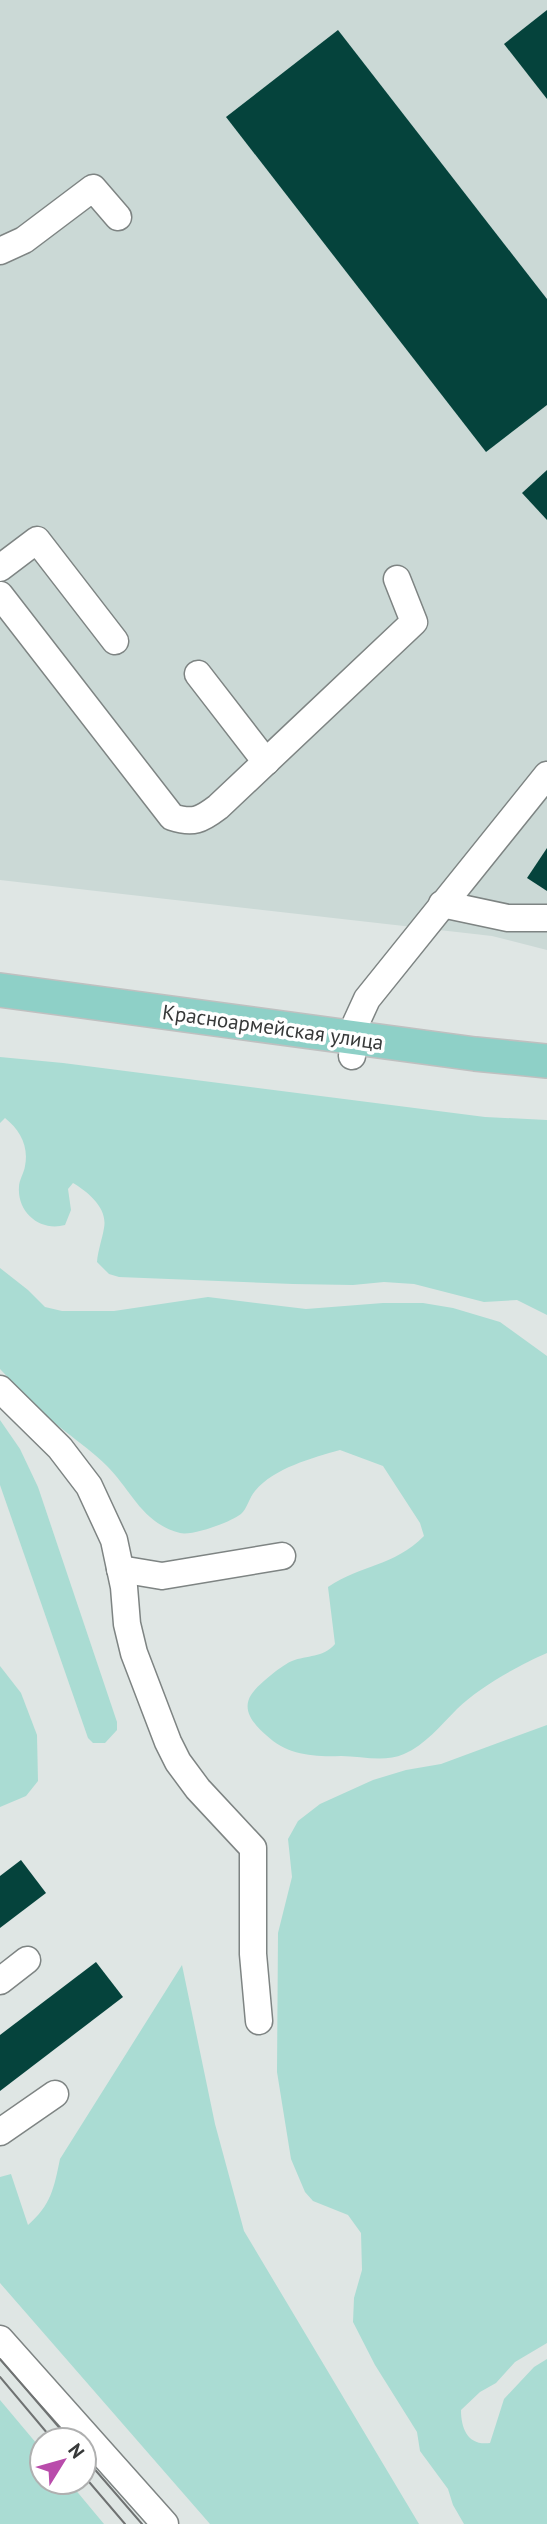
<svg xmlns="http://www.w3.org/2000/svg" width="547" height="2524" viewBox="0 0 547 2524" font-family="'PT Sans',sans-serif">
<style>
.built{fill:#cbd9d6}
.green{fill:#aadcd3}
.building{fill:#05433c}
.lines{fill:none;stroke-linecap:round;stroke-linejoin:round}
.minor-casing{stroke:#7e8483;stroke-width:29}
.major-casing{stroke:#bfc0c0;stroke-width:36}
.minor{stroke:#fff;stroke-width:26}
.major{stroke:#8ed0c7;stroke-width:33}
.tram{stroke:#6f7272;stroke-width:2}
.labels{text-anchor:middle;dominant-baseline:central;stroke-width:7;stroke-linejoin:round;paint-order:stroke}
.street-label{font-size:21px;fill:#373939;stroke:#fff}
</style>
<rect width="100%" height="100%" fill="#dfe6e4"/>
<path class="built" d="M0 0H547V950L492 936 0 880Z"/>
<g class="green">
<path d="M0 1057 63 1063 485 1117 547 1120V1315L517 1300 484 1302 414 1284 384 1282 353 1285 293 1284 119 1277 109 1274 97 1262C98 1250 102 1240 104 1228 108 1208 88 1192 73 1183L68 1189 71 1210 65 1225C41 1232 17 1213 19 1187 19 1180 24 1173 25 1166 29 1146 20 1130 5 1118L0 1123Z"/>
<path d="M0 1268 28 1290 45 1307 62 1311H114L208 1297 306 1309 383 1303H423L453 1308 500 1322 547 1356V1653C519 1665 478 1688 457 1709 441 1725 425 1745 404 1754 384 1763 362 1756 341 1756 313 1757 287 1755 266 1735 255 1725 241 1711 251 1695 256 1686 282 1665 292 1661 307 1655 323 1658 335 1644L328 1587C362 1564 393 1567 424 1536L420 1523 383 1466 340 1450C312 1458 274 1468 255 1491 249 1498 247 1509 241 1514 231 1522 193 1536 180 1533 142 1523 132 1491 107 1466 94 1453 80 1443 66 1432 42 1414 21 1391 0 1369Z"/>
<path d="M0 1420 20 1449 38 1487 117 1722V1730L105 1743H93L88 1738 0 1485Z"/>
<path d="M0 1666 21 1693 37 1735 38 1781 26 1796 0 1807Z"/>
<path d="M547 1725V2343L515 2362 496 2383 480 2392 461 2410C461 2429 468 2446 490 2443L504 2399 534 2367 547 2359V2524H464L453 2505 448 2489 420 2451 417 2432 375 2365 353 2322 354 2298 362 2270 361 2233 348 2215 313 2201 305 2192 291 2159 277 2072 278 1933 292 1877 288 1839 298 1821 320 1804 373 1780 406 1770 441 1764Z"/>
<path d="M182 1965 215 2124 244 2231 419 2524H210L0 2283V2177L11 2174 28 2225C51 2205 54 2188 60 2159Z"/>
<path d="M0 2400 42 2450V2482H69L104 2524H0Z"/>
</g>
<g class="building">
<path d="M547 10V99L504 44Z"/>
<path d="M338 30 547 299V405L486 452 226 117Z"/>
<path d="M547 470V520L522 493Z"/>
<path d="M547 848V891L527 878Z"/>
<path d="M21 1860 46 1893 0 1928V1876Z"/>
<path d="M96 1962 123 1997 0 2091V2035Z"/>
</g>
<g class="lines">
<defs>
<g id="minor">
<path d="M0 251 24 240 93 188 118 217"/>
<path d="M0 568 37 540 115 641"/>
<path d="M0 595 172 817C193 824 201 820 218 807L414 622 397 579"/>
<path d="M198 674 266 762"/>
<path d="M442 904 508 918H547"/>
<path d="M352 1056 356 1023 367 999 547 775"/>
<path d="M0 1389 60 1448 89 1486 114 1540 124 1587 127 1624 134 1653 168 1742 178 1762 198 1789 253 1848V1954L259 2021"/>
<path d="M120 1569 162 1576 282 1556"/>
<path d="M0 1981 27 1960"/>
<path d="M0 2132 55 2094"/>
<path d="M0 2339 165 2524"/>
</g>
<path id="major" d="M0 990 475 1054 547 1061"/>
</defs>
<use href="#minor" class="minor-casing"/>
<use href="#major" class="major-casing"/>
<use href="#minor" class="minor"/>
<use href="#major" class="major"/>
<g class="tram">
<path d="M0 2359 70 2440"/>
<path d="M0 2377 53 2440"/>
<path d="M84 2457 142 2524"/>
<path d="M84 2476 125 2524"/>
</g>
</g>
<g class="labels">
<g class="street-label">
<text transform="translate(273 1027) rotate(8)">Красноармейская улица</text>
</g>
</g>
<g transform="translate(63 2461) rotate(53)"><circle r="33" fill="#ffffff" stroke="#afb0b0" stroke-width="2"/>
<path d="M0-5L12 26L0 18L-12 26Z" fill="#b94cab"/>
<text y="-10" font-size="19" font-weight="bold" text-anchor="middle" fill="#373939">N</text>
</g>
</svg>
